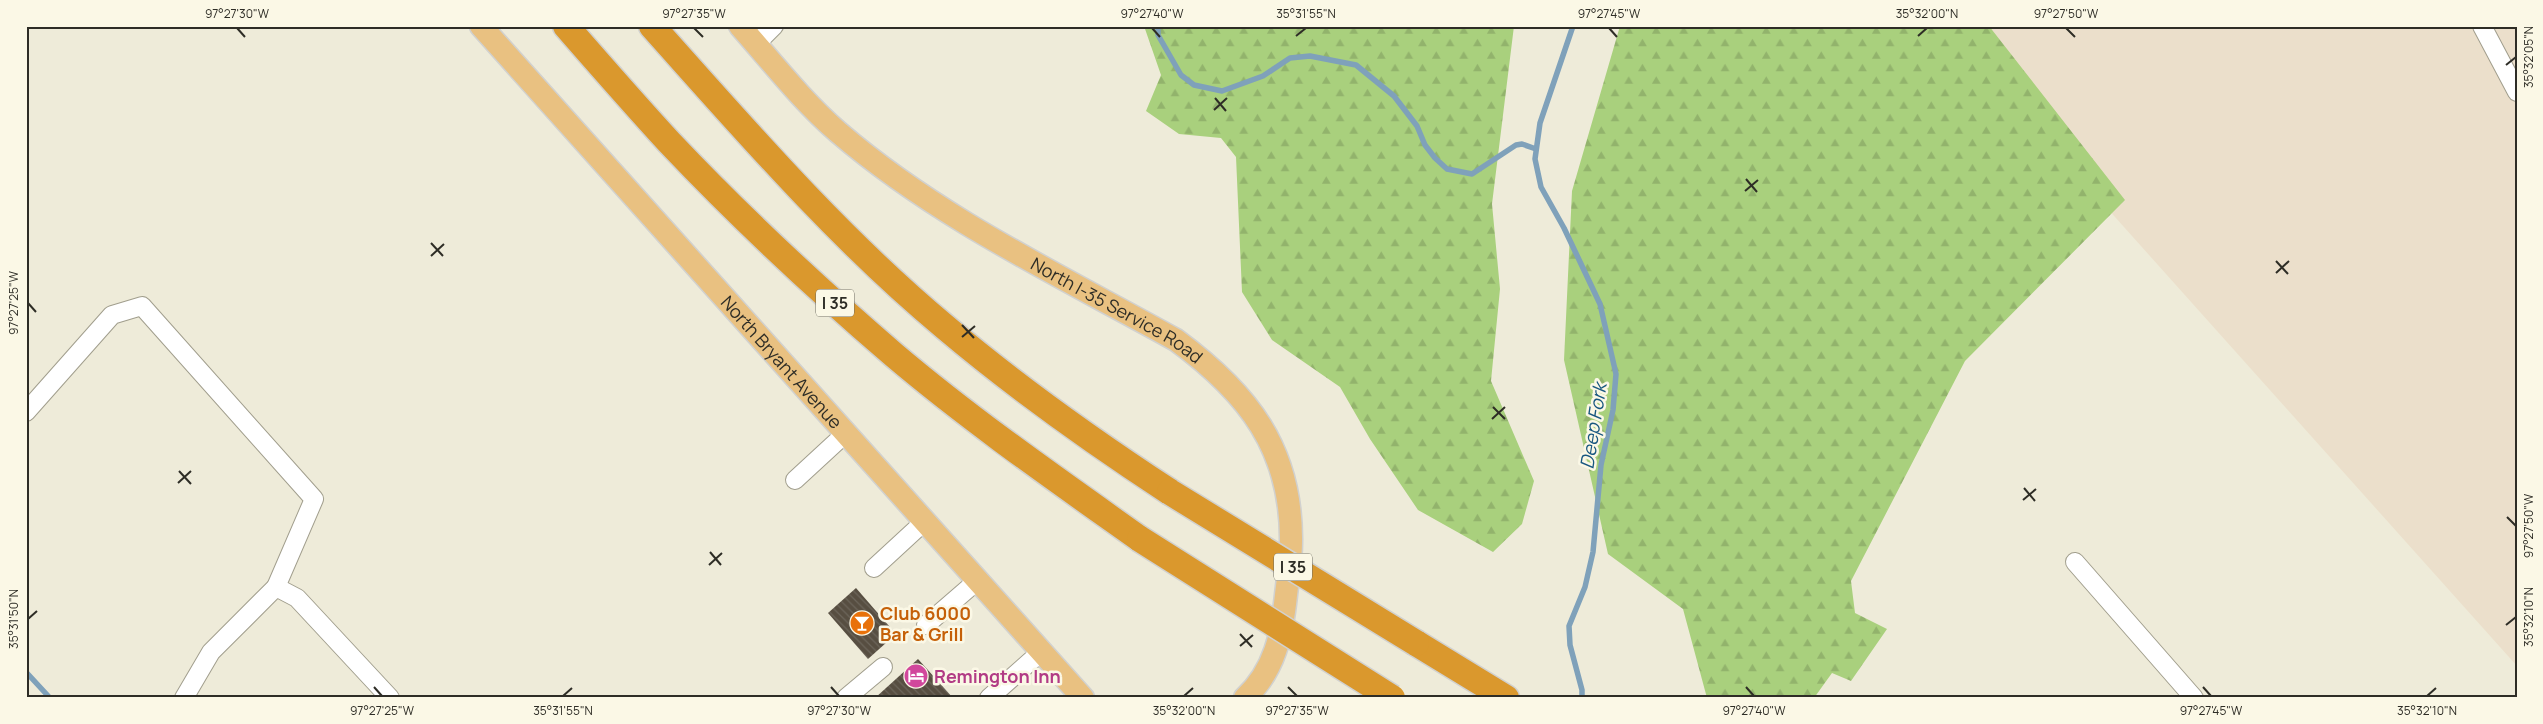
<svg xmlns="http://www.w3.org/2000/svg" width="2543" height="724" viewBox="0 0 2543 724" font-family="Manrope,sans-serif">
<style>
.medical{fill:#ebdfcb}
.forest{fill:url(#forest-firs)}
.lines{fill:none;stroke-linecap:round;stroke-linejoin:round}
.stream{stroke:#7fa1ba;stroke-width:5.5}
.building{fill:url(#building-back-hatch)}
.minor-casing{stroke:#a19e8d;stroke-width:20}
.major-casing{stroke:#d1d1cf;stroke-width:25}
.highway-casing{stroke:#d1d1cf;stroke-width:29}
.minor{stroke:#fff;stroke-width:18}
.major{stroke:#e9c181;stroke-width:22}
.highway{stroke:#da982d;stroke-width:26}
.highway-bridge-casing{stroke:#d1d1cf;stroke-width:29;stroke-linecap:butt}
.highway-bridge{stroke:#da982d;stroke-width:26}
.ticks{fill:none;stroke:#2e2d26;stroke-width:2}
.labels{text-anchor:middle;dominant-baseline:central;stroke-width:5;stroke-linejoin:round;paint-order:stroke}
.shield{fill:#fbf8e6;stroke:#6c6a60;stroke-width:1}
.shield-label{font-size:16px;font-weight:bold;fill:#2e2d26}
.street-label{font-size:18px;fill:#2e2d26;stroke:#fbf8e6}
.food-label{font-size:18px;font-weight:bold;fill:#c56008;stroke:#fbf8e6;text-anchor:start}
.hotel-label{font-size:18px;font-weight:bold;fill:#b23c85;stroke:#fbf8e6;text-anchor:start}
.water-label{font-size:19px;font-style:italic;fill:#185780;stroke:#fbf8e6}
.neatline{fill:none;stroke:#2e2d26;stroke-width:2}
.ticks-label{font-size:12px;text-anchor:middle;fill:#2e2d26}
</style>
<defs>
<pattern id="forest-firs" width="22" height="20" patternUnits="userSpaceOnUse" patternTransform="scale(1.25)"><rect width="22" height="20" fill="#a9d07d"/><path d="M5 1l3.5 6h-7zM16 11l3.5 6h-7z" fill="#92b36c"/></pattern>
<pattern id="building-back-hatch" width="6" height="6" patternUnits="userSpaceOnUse" patternTransform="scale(1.25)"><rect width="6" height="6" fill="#574e41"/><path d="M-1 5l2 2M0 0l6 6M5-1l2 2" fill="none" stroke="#6c655a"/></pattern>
</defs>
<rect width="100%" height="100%" fill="#eeebd9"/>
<path class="medical" d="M1944 26H2517V666Z"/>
<g class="forest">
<path d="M1144 26H1514L1492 204 1500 289 1491 381 1534 481 1522 524 1493 552 1418 510 1370 439 1340 387 1272 340 1242 292 1236 157 1221 138 1179 134 1146 111 1161 75Z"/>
<path d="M1620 26H1989L2125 200 1965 361 1851 581 1855 613 1887 629 1851 681 1832 673 1814 698H1707L1683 609 1608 554 1564 360 1572 191Z"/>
</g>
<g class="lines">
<g class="stream">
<path d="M1158 26V35L1181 75 1194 85 1222 91 1263 76 1290 58 1310 56 1356 65 1394 96 1417 126 1425 145 1435 158 1447 169 1472 174 1516 145 1522 144 1536 149"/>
<path d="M1573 26 1540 123 1535 159 1541 187 1564 228 1600 304 1616 374 1613 410 1601 465 1593 552 1585 587 1569 626 1570 645 1582 690V698"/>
<path d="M26 672 50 698"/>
</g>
</g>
<g class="building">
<path d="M856 588 896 634 868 659 828 613Z"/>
<path d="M918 659 953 698H875Z"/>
</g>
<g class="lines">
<defs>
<g id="minor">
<path d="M2482 26 2517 92"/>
<path d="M756 44 774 26"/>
<path d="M26 412 112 315 142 306 314 499 276 587"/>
<path d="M795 480 846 433"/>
<path d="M2075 562 2194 698"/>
<path d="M874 568 925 521"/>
<path d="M926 625 978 580"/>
<path d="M184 698 211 652 276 587 297 598 390 698"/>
<path d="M846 698 883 667"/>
<path d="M989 698 1042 651"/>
</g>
<g id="major">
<path id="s1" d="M481 26 1083 698"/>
<path id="s2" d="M740 26C772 62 802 101 838 132 938 218 1061 276 1176 340 1248 393 1292 449 1291 542 1291 559 1288 577 1286 595 1282 634 1275 670 1245 698"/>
</g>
<g id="highway">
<path d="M566 26C600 65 634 104 669 142 740 217 816 288 894 355 972 421 1057 480 1140 539"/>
<path d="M652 26C745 130 837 237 945 327 1016 387 1092 441 1170 492"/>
<path d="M1416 643 1506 698"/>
</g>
</defs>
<use href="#minor" class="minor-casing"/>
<use href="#major" class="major-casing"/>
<use href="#highway" class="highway-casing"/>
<use href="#minor" class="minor"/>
<use href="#major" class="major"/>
<use href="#highway" class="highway"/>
<defs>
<g id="highway-bridge">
<path d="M1170 492 1416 643"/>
<path d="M1140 539 1392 698"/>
</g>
</defs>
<use href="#highway-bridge" class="highway-bridge-casing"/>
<use href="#highway-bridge" class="highway-bridge"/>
</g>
<path class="ticks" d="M237 28 245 37M694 28 703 37M1152 28 1160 37M1609 28 1617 37M2066 28 2075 37M1296 36 1306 28M1918 36 1927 28M2506 65 2516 57M1215 98 1226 111M1214 110 1227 98M1746 179 1757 192M1745 191 1758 180M431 243 443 256M431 256 444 244M2276 261 2288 274M2276 273 2289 261M28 303 36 312M962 325 974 338M962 337 975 326M1493 407 1505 419M1492 419 1505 407M179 471 191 484M178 483 191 471M2024 488 2035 501M2023 500 2036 489M2507 517 2516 526M710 552 721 565M709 565 722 553M28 619 37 611M2506 625 2516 617M1240 634 1252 647M1240 646 1253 635M374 687 382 696M831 687 839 696M1288 687 1297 696M1746 687 1754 696M2203 687 2211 696M563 696 572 688M1184 696 1193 688M2427 696 2436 688"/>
<defs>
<symbol id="bar-disc" viewBox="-11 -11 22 22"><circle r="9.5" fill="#e8710a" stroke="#fbf8e6"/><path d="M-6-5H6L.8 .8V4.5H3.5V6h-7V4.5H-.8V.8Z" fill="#fff"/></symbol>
<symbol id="hotel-disc" viewBox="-11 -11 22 22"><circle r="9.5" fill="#d1479c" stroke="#fbf8e6"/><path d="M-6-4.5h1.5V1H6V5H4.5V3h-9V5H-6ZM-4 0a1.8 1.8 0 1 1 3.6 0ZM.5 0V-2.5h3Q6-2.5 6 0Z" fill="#fff"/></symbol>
</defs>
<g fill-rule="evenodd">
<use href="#bar-disc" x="848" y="609" width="28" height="28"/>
<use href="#hotel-disc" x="902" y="662" width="28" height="28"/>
</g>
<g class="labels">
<g class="shield">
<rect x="816" y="289.5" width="38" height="27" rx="4"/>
<rect x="1274" y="553.5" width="38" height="27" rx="4"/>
</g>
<g class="shield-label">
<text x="835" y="303">I 35</text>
<text x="1293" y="567">I 35</text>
</g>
<g class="street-label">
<text stroke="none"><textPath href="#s2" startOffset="476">North I-35 Service Road</textPath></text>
<text stroke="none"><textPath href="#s1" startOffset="451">North Bryant Avenue</textPath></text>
</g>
<g class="food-label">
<text x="880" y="613">Club 6000<tspan x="880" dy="21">Bar &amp; Grill</tspan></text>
</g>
<g class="hotel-label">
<text x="934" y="676">Remington Inn</text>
</g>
<g class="water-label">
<text transform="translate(1593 426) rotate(-81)">Deep Fork</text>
</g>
</g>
<rect width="2543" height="724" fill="none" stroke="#fbf8e6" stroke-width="55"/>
<rect x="28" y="28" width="2488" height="668" class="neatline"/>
<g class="ticks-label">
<text x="237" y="18">97°27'30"W</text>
<text x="694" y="18">97°27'35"W</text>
<text x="1152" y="18">97°27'40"W</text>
<text x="1306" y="18">35°31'55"N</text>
<text x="1609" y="18">97°27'45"W</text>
<text x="1927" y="18">35°32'00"N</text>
<text x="2066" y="18">97°27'50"W</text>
<text transform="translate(2529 57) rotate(-90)" y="4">35°32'05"N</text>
<text transform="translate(14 303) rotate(-90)" y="4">97°27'25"W</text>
<text transform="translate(2529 526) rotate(-90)" y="4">97°27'50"W</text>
<text transform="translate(2529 617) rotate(-90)" y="4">35°32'10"N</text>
<text transform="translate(14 619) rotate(-90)" y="4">35°31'50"N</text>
<text x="382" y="715">97°27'25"W</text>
<text x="563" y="715">35°31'55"N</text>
<text x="839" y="715">97°27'30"W</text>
<text x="1184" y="715">35°32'00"N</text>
<text x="1297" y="715">97°27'35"W</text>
<text x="1754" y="715">97°27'40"W</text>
<text x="2211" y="715">97°27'45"W</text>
<text x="2427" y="715">35°32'10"N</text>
</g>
</svg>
